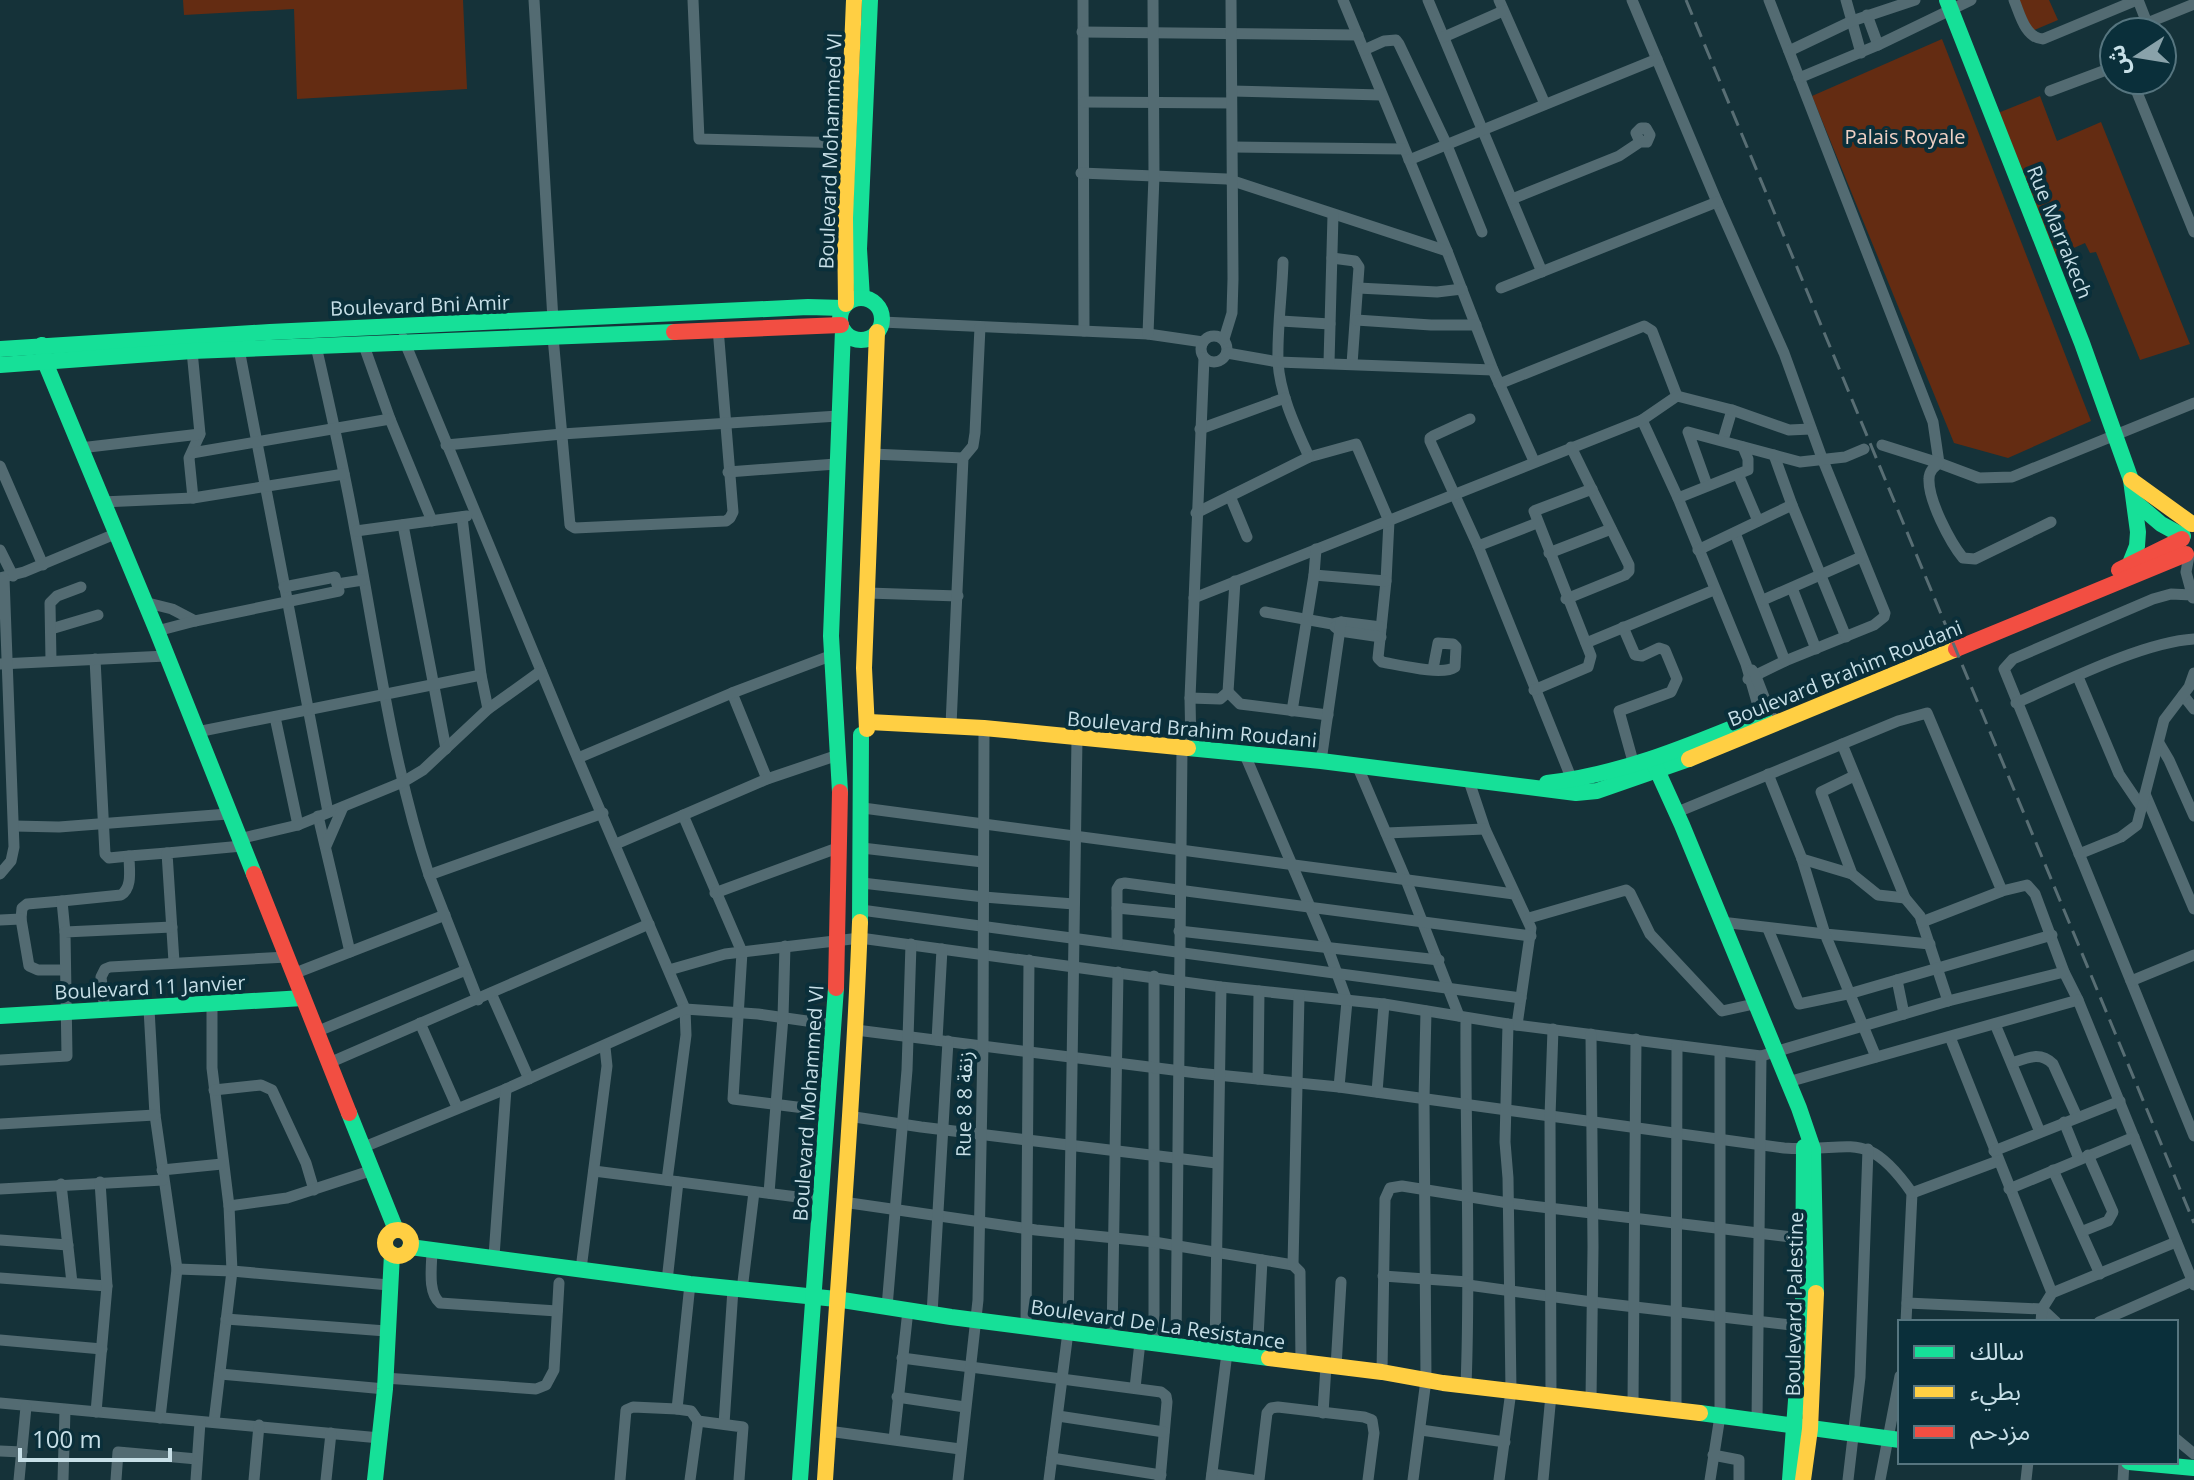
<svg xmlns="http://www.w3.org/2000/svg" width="2194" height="1480" viewBox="0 0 2194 1480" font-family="'Open Sans','Noto Sans Arabic',sans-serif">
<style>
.green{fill:#642c12}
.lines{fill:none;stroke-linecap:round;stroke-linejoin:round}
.street{stroke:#536b72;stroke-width:11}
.fast{stroke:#16e098;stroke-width:16}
.slow{stroke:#ffcf43;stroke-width:16}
.jam{stroke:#f24e42;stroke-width:16}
.rail{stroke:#586e74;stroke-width:3;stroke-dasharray:16 8;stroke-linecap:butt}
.labels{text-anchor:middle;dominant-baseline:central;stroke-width:8;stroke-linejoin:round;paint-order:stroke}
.park-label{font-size:20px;fill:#efd0c4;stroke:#0a2f3a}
.street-label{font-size:20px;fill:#c7dfe7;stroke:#0a2f3a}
</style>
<rect width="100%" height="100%" fill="#153239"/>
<g class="green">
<path d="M183 0H463L467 89 297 99 294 9 184 15Z"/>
<path d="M2019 0H2049L2058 20 2032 31Z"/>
<path d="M1942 39 2091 421 2008 458 1954 443 1812 96Z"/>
<path d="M2040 96 2057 141 2101 122 2190 344 2140 360 2096 252 2090 253 2085 243 2056 256 1998 113Z"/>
</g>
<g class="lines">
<g class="street">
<path d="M534 0 553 320"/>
<path d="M693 0 699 139 848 143"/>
<path d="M1083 0 1084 331"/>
<path d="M1343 0 1447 251 1493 370 1534 461"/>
<path d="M1428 0 1542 272"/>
<path d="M1499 0 1545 104"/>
<path d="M1632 0 1717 202 1784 353 1822 458 1885 613 1884 617 1874 625 1785 661 1748 679"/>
<path d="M1769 0 1933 422 1939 463 1979 478 2012 477 2194 403"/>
<path d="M1846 0 1861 53"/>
<path d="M2014 0C2020 14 2025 38 2043 39L2137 0"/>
<path d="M2138 0 2147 23"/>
<path d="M1867 15 1878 45"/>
<path d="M1082 32 1358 35"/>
<path d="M2125 32 2194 4"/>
<path d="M1444 37 1503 11"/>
<path d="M1364 50 1384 41 1396 40 1399 44 1446 143 1482 232"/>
<path d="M1789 51 1852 21 1915 0"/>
<path d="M1799 78 1878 45 1971 0"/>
<path d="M2132 80 2194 232"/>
<path d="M1232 91 1381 95"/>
<path d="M2050 91 2114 67"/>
<path d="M1084 102 1231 103"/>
<path d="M1233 147 1404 149"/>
<path d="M1409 160 1657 59"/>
<path d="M1081 173 1227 179 1447 251"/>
<path d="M1512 199 1619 156 1640 142H1647L1650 135 1646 128H1641L1636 133 1640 142"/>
<path d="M1332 258 1355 261 1359 267 1352 364"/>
<path d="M1283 262C1282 295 1277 329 1278 362 1280 395 1296 428 1309 457L1356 444 1389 521 1386 581 1378 658 1382 662C1399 665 1443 676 1455 667L1456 647 1453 644 1438 643 1433 669"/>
<path d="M1358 288 1437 292 1462 289"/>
<path d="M1501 288 1717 202"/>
<path d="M1356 320 1431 325H1476"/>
<path d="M1281 321 1330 324"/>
<path d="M882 322 1148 334 1203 342"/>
<path d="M1148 334 1154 176 1153 0"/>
<circle cx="1214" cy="349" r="13"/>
<path d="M553 337 570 525 575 528 726 521 730 518 733 512 718 328"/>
<path d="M403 338 569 738 685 1009 686 1035 667 1180"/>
<path d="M1224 339 1232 313 1233 279 1231 0"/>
<path d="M363 343 390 419 432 521"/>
<path d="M316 346C330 407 344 468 355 530 377 646 392 763 429 875"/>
<path d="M239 349 328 812"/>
<path d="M192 351 200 434 189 458 193 498"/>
<path d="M1227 353 1278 362 1493 370"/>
<path d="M1329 363 1333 215"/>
<path d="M1499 384 1644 326 1652 331 1677 396"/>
<path d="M1470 419 1433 436 1430 438V441L1478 546 1574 785"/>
<path d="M1642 420 1678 498 1746 664 1763 723"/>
<path d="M1200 429 1285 398"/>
<path d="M1723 440 1732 410"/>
<path d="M446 445 562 434 838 416"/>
<path d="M1882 445 1939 463C1934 467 1929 471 1929 479 1928 500 1950 542 1963 558L1975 559 2051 522"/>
<path d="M80 448 200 434"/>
<path d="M192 453 390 419"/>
<path d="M872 454 963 458"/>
<path d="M1774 455 1792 505 1846 637"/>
<path d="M0 466 43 565"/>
<path d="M728 472 836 464"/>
<path d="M1738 474 1758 521"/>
<path d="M1707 485 1688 432 1800 462 1845 457 1864 449"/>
<path d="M1230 496 1247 537"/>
<path d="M1678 498 1748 470V459L1743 447"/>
<path d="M102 502 193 498 344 474"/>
<path d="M1196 513 1309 457"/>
<path d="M462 517 481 675 488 709"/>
<path d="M403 525 446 749"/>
<path d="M356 531 467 516"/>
<path d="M1735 533 1785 661"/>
<path d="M1478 546 1537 523"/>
<path d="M0 550 13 576"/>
<path d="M1698 550 1792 505"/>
<path d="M1549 553 1611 529"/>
<path d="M2189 556 2186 572 2193 598"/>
<path d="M1314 575 1386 581"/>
<path d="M0 578 24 572 115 534"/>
<path d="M337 584 363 580"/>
<path d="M1792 588 1816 649"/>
<path d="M868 593 958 596"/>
<path d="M2192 595 2171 594 2153 599 2013 659 2004 669 2194 1136"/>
<path d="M1194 598 1642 420 1677 396 1732 410 1789 430 1811 429"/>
<path d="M1566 599 1625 575 1629 571V565L1571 447"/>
<path d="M1763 600 1861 557"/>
<path d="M144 602 172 609 195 621"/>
<path d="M1265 612 1332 624 1341 622 1381 627"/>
<path d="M1335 627 1340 631 1381 637"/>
<path d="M1623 627 1635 655 1642 656 1659 648 1665 650 1677 679 1671 692 1619 711 1634 765"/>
<path d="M51 629 98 615"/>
<path d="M157 631 195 621 339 591 335 577 284 587"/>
<path d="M1586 643 1714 590"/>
<path d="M95 659 105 854 109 858 129 856"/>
<path d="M51 661 50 603 57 596 81 587"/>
<path d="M0 664 166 656"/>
<path d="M1752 670 1755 674 1773 720"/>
<path d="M2078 677 2119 774 2142 808"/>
<path d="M1534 690 1588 667 1591 656 1534 511 1592 489"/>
<path d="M1228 692 1240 704 1328 715"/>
<path d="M732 693 767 779"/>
<path d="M2183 695 2194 709"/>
<path d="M1190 698 1220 699 1228 692 1235 581"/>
<path d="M2016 703C2064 682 2143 642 2194 639"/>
<path d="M1292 711 1314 575 1316 549"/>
<path d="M275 717 298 825"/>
<path d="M951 725 963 458 973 446 975 433 980 327"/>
<path d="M197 732 481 675"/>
<path d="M2159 743 2169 760 2194 816"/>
<path d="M1842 744 1905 898 1920 916 1948 1001"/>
<path d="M1191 750 1190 698 1204 358"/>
<path d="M1245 755 1328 949 1347 1001 1339 1087"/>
<path d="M578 758 732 693 830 656"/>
<path d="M1321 761 1341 622"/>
<path d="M1357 765 1406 880 1459 1016"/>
<path d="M1768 774 1802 859 1825 934 1930 944"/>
<path d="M1854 776 1821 792 1852 874 1878 895 1905 898"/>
<path d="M1468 778 1485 829 1531 928 1517 1025"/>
<path d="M2145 794 2194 909"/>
<path d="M863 808 1514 894"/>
<path d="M1675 813 1898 721 1927 713 2002 891"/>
<path d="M683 815 742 952 733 1099 828 1111"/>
<path d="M318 816 350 952"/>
<path d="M14 826 59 827 228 814"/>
<path d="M1386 833 1485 829"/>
<path d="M239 839 298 825 403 782 423 770 488 709 541 671"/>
<path d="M616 844 767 779 838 755"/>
<path d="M326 846 343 807"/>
<path d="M862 848 983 862"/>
<path d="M2079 854 2121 837 2137 825 2164 720 2189 687 2194 673"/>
<path d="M1802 859 1852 874"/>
<path d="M0 874 11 861 14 847 4 578"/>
<path d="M862 883 984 897 1074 904"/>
<path d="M715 893 840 847"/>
<path d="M1117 908 1179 914"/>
<path d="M861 910 1521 998"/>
<path d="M1529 918 1626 890 1630 893 1650 934 1722 1011 1754 1004"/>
<path d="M21 919 22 908 27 904 62 901"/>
<path d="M0 920 21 919 29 966 38 970H64"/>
<path d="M1721 922 1825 934 1876 1057"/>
<path d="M1922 922 2002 891 2027 885 2035 894 2064 972 2078 1000"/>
<path d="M1768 929 1799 1004 1852 993 2052 935"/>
<path d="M1179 931 1439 960"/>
<path d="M65 932 62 901 121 895C133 887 129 869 129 856L167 853"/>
<path d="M1117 943V889L1120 884 1125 883 1531 936"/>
<path d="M174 962 167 853 242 846"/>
<path d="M669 970 725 954 860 938 1221 987 1384 1004 1508 1024 1761 1056 1948 1001 2064 972"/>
<path d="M293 974 445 915"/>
<path d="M1154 976V1344"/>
<path d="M1897 980 1904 1014"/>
<path d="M2131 981 2194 955"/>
<path d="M491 993 529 1079"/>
<path d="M478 1000 429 875 603 813"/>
<path d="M212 1005V1068L229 1206 232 1271 214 1422"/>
<path d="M149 1009 155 1115 177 1269 160 1418"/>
<path d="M105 1011 101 977 105 969 110 967 287 957"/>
<path d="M1466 1018C1465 1140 1471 1262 1466 1385"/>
<path d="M420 1023 457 1107"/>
<path d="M1995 1024 2040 1132"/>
<path d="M856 1030 1197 1073 1339 1087 1784 1148C1851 1153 1865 1126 1912 1193L1906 1322"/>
<path d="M316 1032 466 970"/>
<path d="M1950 1037 2052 1293"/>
<path d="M937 1040 942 949"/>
<path d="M0 1060 67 1056 65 932 172 927"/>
<path d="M329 1063 649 924"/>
<path d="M2012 1063C2027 1058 2040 1051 2053 1064L2077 1117"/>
<path d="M1258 1079 1259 991"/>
<path d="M1788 1082 2078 1000 2194 1285"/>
<path d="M214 1090 261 1085 272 1090 306 1163 314 1190"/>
<path d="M1377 1092 1384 1004"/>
<path d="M848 1116 921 1127 1216 1163"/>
<path d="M2064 1122 2079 1159"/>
<path d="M0 1124 155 1115"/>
<path d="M364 1147 506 1089 685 1009 758 1014 835 1025"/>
<path d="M1994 1151 2120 1101"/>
<path d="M162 1170 222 1164"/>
<path d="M2053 1170 2100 1274"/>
<path d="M594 1171 821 1200"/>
<path d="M61 1184 72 1283"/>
<path d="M0 1189 163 1180"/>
<path d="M2009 1189 2134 1137"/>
<path d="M769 1193 783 1017 785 946"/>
<path d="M1912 1193 1998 1161"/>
<path d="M843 1202 1036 1230 1154 1242 1293 1265 1300 1272 1301 1363"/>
<path d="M229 1206 287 1198 373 1170"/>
<path d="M2083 1231 2108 1221 2113 1212 2088 1155"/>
<path d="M0 1240 68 1245"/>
<path d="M432 1249C432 1266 427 1292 440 1303L557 1311"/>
<path d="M494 1256 506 1089"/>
<path d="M1293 1265 1299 996"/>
<path d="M177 1269 232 1271 389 1285"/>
<path d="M581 1269 607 1066 605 1047"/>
<path d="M1383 1276 1468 1282"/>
<path d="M0 1278 107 1286"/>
<path d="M667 1281 678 1182"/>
<path d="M1468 1285 1592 1302 1808 1327"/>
<path d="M742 1290 754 1192"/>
<path d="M1907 1303 2042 1309 2056 1322"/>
<path d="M887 1307 907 1070 911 944"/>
<path d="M932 1314 948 1041"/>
<path d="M226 1319 386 1331"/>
<path d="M2041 1322 2042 1309 2052 1293 2176 1242"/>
<path d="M2099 1322 2192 1281"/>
<path d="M1026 1327 1029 960"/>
<path d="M1112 1338 1118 972"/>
<path d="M0 1340 102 1349"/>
<path d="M1176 1346 1182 749"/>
<path d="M1215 1351 1221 987"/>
<path d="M1257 1357 1262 1260"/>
<path d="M902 1358 1161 1392 1166 1396 1167 1402 1160 1480"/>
<path d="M1336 1367 1341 1282"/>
<path d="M1382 1372 1385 1199 1390 1188 1402 1186 1508 1203 1808 1239"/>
<path d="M220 1374 385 1389"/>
<path d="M385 1378 536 1389 546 1385 554 1370 559 1283"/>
<path d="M1135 1388 1140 1342"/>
<path d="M897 1397 965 1407"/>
<path d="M1591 1400 1593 1247 1591 1034"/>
<path d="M0 1403 380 1438"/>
<path d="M1633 1404 1636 1039"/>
<path d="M677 1409 691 1411 698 1421"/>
<path d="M1676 1410 1677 1046"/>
<path d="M96 1412 107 1286 100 1182"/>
<path d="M1323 1413 1326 1366"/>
<path d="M1058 1416 1164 1432"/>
<path d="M1757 1421 1761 1056"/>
<path d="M724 1424 733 1289"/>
<path d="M1421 1430 1505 1442"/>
<path d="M828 1431 960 1449"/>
<path d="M894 1439 908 1310"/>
<path d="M2176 1439 2194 1454"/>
<path d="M0 1451 22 1452"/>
<path d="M1713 1455 1739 1460V1480"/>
<path d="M1052 1458 1161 1475"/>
<path d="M1212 1474 1252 1480"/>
<path d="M19 1480 26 1407"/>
<path d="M63 1480 65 1410"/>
<path d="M116 1480 118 1452 197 1459"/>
<path d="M196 1480 200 1422"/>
<path d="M254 1480 259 1425"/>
<path d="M326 1480 331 1433"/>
<path d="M620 1480 626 1410 633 1407 677 1409 690 1284"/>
<path d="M690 1480 698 1421 743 1427 739 1480"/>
<path d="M958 1480 978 1300 983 1045 984 728"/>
<path d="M1049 1480 1068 1332 1077 738"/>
<path d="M1211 1480 1227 1353"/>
<path d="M1259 1480 1267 1413 1271 1408 1278 1407 1364 1417 1372 1420 1374 1433 1368 1480"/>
<path d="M1413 1480 1426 1380 1424 1099 1426 1011"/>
<path d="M1499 1480 1511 1391 1508 1178 1505 1142 1508 1024"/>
<path d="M1543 1480 1551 1395 1550 1116 1553 1029"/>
<path d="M1710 1480 1720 1416V1051"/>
<path d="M1848 1480 1860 1377 1868 1149"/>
<path d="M1880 1480 1900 1376"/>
<path d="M2026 1480 2028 1462"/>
<path d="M2123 1480 2124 1462"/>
</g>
<g class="fast">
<path d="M1947 0 2082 343 2131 480 2138 532 2137 546 2129 566"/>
<path d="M862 298 859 249 870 0"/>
<circle cx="861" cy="319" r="21"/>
<path d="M42 345 45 362 157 631 254 874"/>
<path d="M0 349 270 332 808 307 843 308"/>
<path d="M0 365 192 351 674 332"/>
<path d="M2135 502 2161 524 2183 536"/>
<path d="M1188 748 1321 761 1576 793 1597 791 1689 759"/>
<path d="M1652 759 1682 825 1799 1108 1813 1149 1816 1293"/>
<path d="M1547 783C1624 774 1693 744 1764 715"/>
<path d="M840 792 831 636 843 330"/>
<path d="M860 922 861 735"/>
<path d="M0 1016 303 998"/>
<path d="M349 1113 396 1230"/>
<path d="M410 1247 690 1284 836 1299 951 1317 1269 1358"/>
<path d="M1700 1413 1900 1440"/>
<path d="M2129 1462 2194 1468"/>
<path d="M375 1480 385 1389 392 1254"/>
<path d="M800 1480 836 988"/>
<path d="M1790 1480 1803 1307 1804 1147"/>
</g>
<g class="slow">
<path d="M846 304 845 218 854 0"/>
<path d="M2131 480 2192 524"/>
<path d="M869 722 984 728 1188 748"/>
<path d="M867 729 864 668 877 332"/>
<path d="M1689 759 1956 649"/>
<circle cx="398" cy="1243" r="13"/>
<path d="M1269 1358 1382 1372 1443 1383 1700 1413"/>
<path d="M825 1480C837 1294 853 1108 860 922"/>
<path d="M1803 1480 1810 1429 1816 1293"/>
</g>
<g class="jam">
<path d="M674 332 841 325"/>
<path d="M2119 570 2182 539"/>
<path d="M1956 649 2186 554"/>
<path d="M254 874 349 1113"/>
<path d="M836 988 840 792"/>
</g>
<path class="rail" d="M1686 0 2194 1223"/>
</g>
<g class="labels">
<g class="park-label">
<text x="1905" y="136">Palais Royale</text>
</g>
<g class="street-label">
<text transform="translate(830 151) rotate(-88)">Boulevard Mohammed VI</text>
<text transform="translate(2060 232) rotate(68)">Rue Marrakech</text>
<text transform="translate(420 305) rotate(-2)">Boulevard Bni Amir</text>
<text transform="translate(1845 673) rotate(-22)">Boulevard Brahim Roudani</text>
<text transform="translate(1192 729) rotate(5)">Boulevard Brahim Roudani</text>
<text transform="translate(150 987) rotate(-3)">Boulevard 11 Janvier</text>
<text transform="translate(808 1103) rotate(-86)">Boulevard Mohammed VI</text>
<text transform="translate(964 1104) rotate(-89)">Rue 8 8 زنقة</text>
<text transform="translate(1794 1304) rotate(-89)">Boulevard Palestine</text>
<text transform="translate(1158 1324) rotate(8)">Boulevard De La Resistance</text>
</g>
</g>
<rect x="1898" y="1320" width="280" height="144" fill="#0a2f3a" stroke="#56757f" stroke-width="2"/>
<rect x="1914" y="1346" width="40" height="12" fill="#16e098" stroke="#56757f" stroke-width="2"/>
<text x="1970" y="1360" font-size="24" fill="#c7dfe7">سالك</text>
<rect x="1914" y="1386" width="40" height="12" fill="#ffcf43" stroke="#56757f" stroke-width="2"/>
<text x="1970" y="1400" font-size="24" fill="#c7dfe7">بطيء</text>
<rect x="1914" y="1426" width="40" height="12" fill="#f24e42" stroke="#56757f" stroke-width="2"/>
<text x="1970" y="1440" font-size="24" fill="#c7dfe7">مزدحم</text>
<g transform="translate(2138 56) rotate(258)"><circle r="38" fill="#0a2f3a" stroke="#56757f" stroke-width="2"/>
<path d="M0-6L14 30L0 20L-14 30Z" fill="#89a2aa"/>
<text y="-12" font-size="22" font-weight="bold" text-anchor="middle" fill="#c7dfe7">ش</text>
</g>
<path d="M20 1448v12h150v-12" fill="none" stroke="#c7dfe7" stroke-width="4"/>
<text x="32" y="1448" font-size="24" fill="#c7dfe7" stroke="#0a2f3a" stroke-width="6" paint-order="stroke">100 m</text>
</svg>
